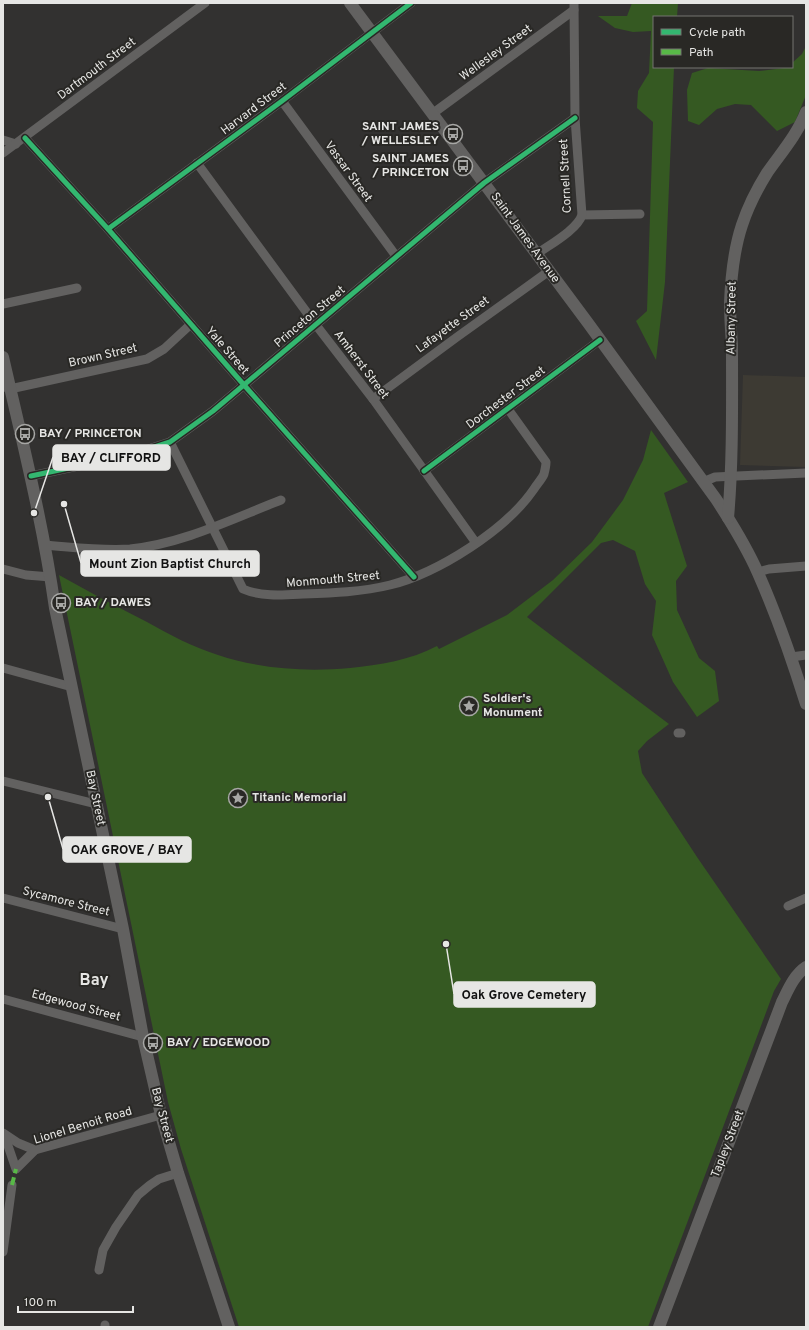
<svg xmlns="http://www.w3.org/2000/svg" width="809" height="1330" viewBox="0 0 809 1330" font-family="Overpass,sans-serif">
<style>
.built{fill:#3d3a33}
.green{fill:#355922}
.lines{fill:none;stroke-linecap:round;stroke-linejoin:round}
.street{stroke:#626160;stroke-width:9}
.secondary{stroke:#626160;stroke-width:12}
.quiet{stroke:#58b947;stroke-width:4;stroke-dasharray:8 4;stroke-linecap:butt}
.cycleway-casing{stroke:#292825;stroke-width:8}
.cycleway{stroke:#33b770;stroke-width:5}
.labels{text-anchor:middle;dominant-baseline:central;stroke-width:4;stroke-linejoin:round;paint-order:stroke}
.street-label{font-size:12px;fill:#e6e6e4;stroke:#292825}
.poi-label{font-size:12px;font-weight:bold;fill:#e6e6e4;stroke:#292825;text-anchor:start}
.district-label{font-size:16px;font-weight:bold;fill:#e6e6e4;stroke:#292825}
.leader{fill:none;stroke:#e6e6e4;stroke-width:1.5}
.callout-dot{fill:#e6e6e4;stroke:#292825;stroke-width:1.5}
.callout{fill:#e6e6e4;stroke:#e6e6e4;stroke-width:1.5}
.callout-label{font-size:13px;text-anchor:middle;font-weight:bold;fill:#111}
</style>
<rect width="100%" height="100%" fill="#323130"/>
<path class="built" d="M743 375 806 377V467L740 465Z"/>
<g class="green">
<path d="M632 3H678L677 17H654V67H674L665 282 656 360 636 321 647 311 653 122 637 108 638 91 649 73 651 31 633 32 615 28 598 16H627Z"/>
<path d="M806 46V95L795 122 777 131 751 105 735 104 717 109 699 125 688 121 687 90 692 73 708 68 759 71 792 67V63L802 54Z"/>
<path d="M651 430 688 482 664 493 687 566 676 581 677 610 699 658 715 671 719 701 697 717 673 682 652 635 656 601 645 584 635 551 613 540 601 543 527 617 669 724 647 741 638 751 642 773 697 857 781 979 774 991 758 1034 648 1327H239L181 1149 168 1102 59 575C88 591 117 607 147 622 170 635 193 647 218 655 260 669 306 672 350 668 379 665 411 660 437 646L439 649 507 615 553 580 592 542 623 500 643 460Z"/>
</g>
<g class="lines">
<g class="street">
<path d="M282 101 396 256"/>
<path d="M432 114 574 10"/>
<path d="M25 138 108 229 244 385 414 577"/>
<path d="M3 140 16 144"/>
<path d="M3 153 205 3"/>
<path d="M197 163 316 325 373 399 476 543"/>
<path d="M582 215 640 214"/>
<path d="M108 229 282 101 411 3"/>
<path d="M537 254C549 245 577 230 582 215L575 118 574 3"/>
<path d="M3 304 77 288"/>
<path d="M3 386 10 389 147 359 164 349 191 324"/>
<path d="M373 399 457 337 549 271"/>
<path d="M170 442 243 589C261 597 284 595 303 594 332 593 362 592 390 585 438 573 506 530 534 489 537 484 542 479 544 474 545 470 546 466 546 462L508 409"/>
<path d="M424 471 600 340"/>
<path d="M31 476 130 455 170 442 213 411 484 183 575 118"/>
<path d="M703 482 715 477 806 473"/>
<path d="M44 545C72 547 101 551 130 549 182 544 232 519 281 500"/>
<path d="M3 569 26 575 51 577"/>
<path d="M758 572 769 569 806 566"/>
<path d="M791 657 806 655"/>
<path d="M3 668 72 687"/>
<path d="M678 733H681"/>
<path d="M3 781 96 804"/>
<path d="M3 898 123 929"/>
<path d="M788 906 806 898"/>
<path d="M3 999 143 1037"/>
<path d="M3 1133 18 1143 35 1150"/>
<path d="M4 1134 16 1169 35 1150 161 1115"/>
<path d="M3 1252 12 1185"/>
<path d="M99 1270 103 1250 116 1227 138 1195 150 1185 159 1179 178 1173"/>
<path d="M105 1325V1327"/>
</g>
<g class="secondary">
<path d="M350 3 588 323 716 499C731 522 747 548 758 573 777 616 792 659 806 704"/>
<path d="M3 357C22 440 43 523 55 608L123 929 143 1037 161 1115 178 1173 229 1327"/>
<path d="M728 518C733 461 732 402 732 345 731 331 730 317 730 303 731 278 734 249 742 225 748 207 757 189 767 173 781 153 797 135 806 112"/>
<path d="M659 1327 782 1002C788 990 794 975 806 967"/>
</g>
<path class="quiet" d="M12 1185 16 1169"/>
<defs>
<g id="cycleway">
<path d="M25 138 108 229 244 385 414 577"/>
<path d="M108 229 282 101 411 3"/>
<path d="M424 471 600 340"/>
<path d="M31 476 130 455 170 442 213 411 484 183 575 118"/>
</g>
</defs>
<use href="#cycleway" class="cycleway-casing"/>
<use href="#cycleway" class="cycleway"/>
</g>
<defs>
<symbol id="bus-ring" viewBox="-11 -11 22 22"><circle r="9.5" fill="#292825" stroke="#a7a7a5" stroke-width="1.5"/><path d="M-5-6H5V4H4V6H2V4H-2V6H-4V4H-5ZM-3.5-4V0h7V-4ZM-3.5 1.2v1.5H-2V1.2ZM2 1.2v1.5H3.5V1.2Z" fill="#a7a7a5"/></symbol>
<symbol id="sight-ring" viewBox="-11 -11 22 22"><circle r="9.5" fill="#292825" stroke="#a7a7a5" stroke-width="1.5"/><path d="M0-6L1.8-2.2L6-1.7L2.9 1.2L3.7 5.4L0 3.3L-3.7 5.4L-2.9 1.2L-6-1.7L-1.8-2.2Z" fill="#a7a7a5"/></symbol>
</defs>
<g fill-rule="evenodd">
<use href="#bus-ring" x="442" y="123" width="22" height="22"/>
<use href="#bus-ring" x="452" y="155" width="22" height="22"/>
<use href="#bus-ring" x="14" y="423" width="22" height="22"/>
<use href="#bus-ring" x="50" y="592" width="22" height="22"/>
<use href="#sight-ring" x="458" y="695" width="22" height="22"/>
<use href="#sight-ring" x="227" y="787" width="22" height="22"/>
<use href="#bus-ring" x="142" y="1032" width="22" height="22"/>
</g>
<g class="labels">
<g class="street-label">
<text transform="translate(496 53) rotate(-36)">Wellesley Street</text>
<text transform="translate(97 69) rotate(-37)">Dartmouth Street</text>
<text transform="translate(254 109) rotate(-37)">Harvard Street</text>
<text transform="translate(348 172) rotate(54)">Vassar Street</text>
<text transform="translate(566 176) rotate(-93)">Cornell Street</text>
<text transform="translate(525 238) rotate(54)">Saint James Avenue</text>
<text transform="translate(310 317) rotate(-40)">Princeton Street</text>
<text transform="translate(732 318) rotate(-89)">Albany Street</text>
<text transform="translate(453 325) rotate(-36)">Lafayette Street</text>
<text transform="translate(227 351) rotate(49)">Yale Street</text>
<text transform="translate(103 356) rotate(-13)">Brown Street</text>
<text transform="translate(361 365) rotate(53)">Amherst Street</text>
<text transform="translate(506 398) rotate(-37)">Dorchester Street</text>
<text transform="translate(333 580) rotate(-5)">Monmouth Street</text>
<text transform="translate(95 798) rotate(78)">Bay Street</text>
<text transform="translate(66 902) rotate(14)">Sycamore Street</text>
<text transform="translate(76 1006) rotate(15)">Edgewood Street</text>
<text transform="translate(162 1115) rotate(75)">Bay Street</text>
<text transform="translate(83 1126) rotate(-17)">Lionel Benoit Road</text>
<text transform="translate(728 1144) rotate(-69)">Tapley Street</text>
</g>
<g class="poi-label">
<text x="439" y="127" text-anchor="end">SAINT JAMES<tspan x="439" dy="14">/ WELLESLEY</tspan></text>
<text x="449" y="159" text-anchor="end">SAINT JAMES<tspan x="449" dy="14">/ PRINCETON</tspan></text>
<text x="39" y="434">BAY / PRINCETON</text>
<text x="75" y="603">BAY / DAWES</text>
<text x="483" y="699">Soldier's<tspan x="483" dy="14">Monument</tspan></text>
<text x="252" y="798">Titanic Memorial</text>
<text x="167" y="1043">BAY / EDGEWOOD</text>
</g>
<g class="district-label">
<text x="94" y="981">Bay</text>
</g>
</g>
<path class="leader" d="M34 513L53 457M64 504L81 563M48 797L63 849M446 944L454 994"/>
<g class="callout-dot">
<circle cx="34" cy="513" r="4"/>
<circle cx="64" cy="504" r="4"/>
<circle cx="48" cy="797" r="4"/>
<circle cx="446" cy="944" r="4"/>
</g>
<g class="callout">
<rect x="53" y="445" width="117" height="25" rx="4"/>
<rect x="81" y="551" width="178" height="25" rx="4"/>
<rect x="63" y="837" width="128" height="25" rx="4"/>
<rect x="454" y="982" width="141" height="25" rx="4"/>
</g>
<g class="callout-label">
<text x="111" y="462">BAY / CLIFFORD</text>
<text x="170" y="568">Mount Zion Baptist Church</text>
<text x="127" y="854">OAK GROVE / BAY</text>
<text x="524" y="999">Oak Grove Cemetery</text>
</g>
<rect width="809" height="1330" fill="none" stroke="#e6e6e4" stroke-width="8"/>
<rect x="653" y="16" width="140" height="52" fill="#292825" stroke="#757471"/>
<rect x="661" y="29" width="20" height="6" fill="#33b770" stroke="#757471"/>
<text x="689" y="36" font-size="12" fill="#e6e6e4">Cycle path</text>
<rect x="661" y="49" width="20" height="6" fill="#58b947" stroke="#757471"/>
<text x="689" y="56" font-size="12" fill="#e6e6e4">Path</text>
<path d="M18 1306v6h115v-6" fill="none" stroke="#e6e6e4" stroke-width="2"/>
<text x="24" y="1306" font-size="12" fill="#e6e6e4" stroke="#292825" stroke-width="3" paint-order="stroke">100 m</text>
</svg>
